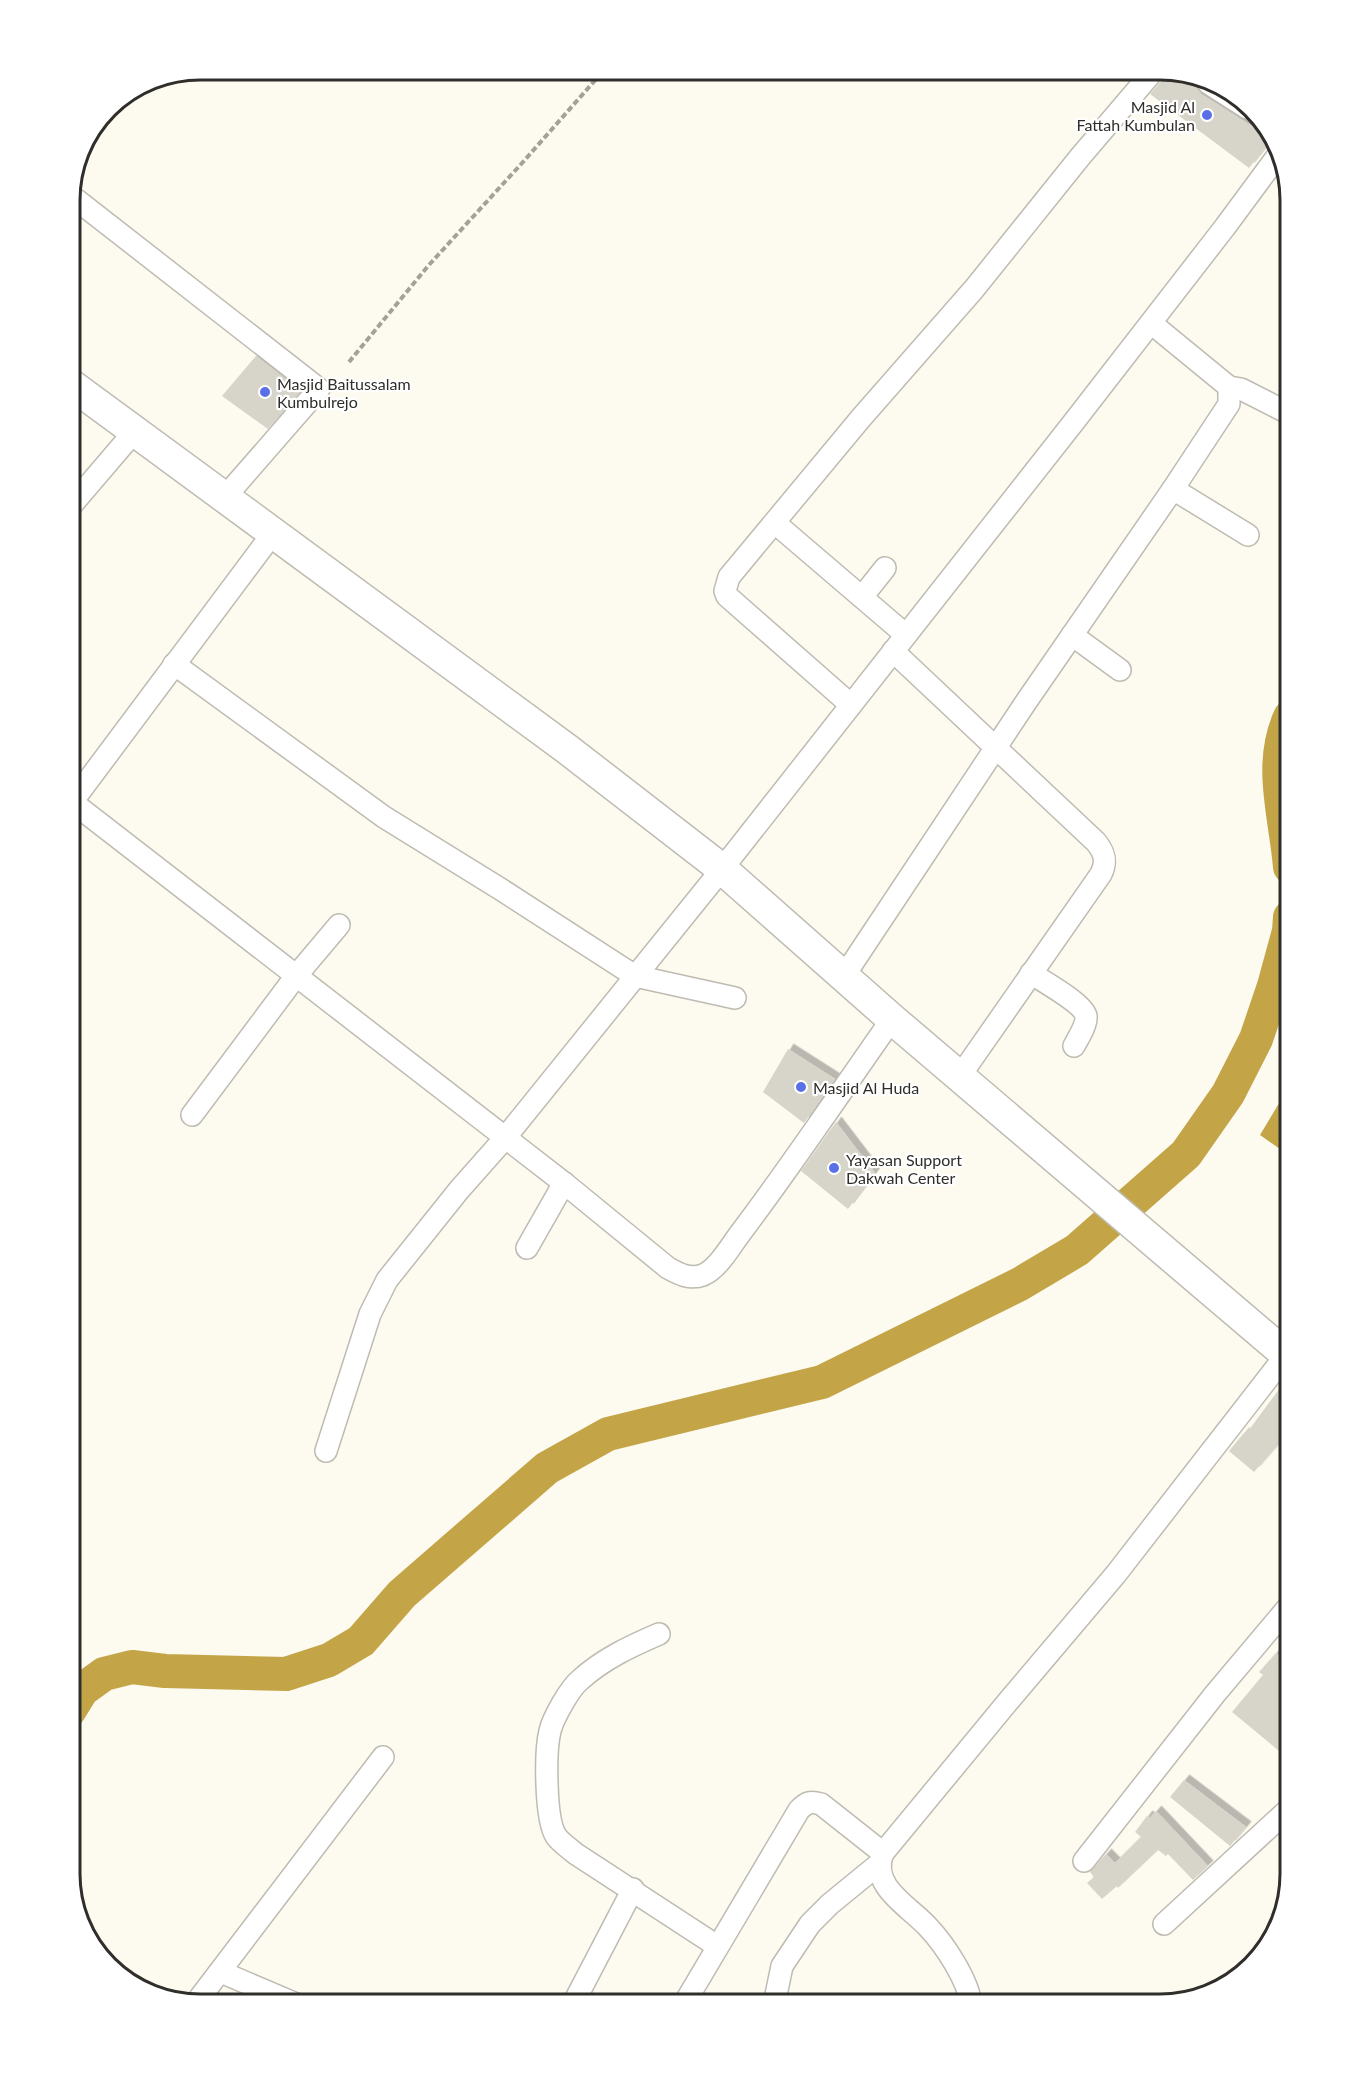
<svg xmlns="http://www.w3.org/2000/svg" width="1359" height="2073" viewBox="0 0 1359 2073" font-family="Lato,sans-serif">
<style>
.water{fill:#c3a548}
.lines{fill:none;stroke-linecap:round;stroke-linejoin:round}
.river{stroke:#c3a548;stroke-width:34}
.building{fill:#d7d4ca;filter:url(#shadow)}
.street-casing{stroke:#bebbb2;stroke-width:24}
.secondary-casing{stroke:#bebbb2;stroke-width:33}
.path{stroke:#a3a199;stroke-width:4;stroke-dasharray:6 3;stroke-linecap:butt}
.street{stroke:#fff;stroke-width:21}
.secondary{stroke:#fff;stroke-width:30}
.poi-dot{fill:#5970e6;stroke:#fff;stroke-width:2}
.labels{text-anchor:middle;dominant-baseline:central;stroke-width:4.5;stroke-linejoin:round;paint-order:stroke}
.poi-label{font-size:16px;fill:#2f2e2a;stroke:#fff;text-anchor:start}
.rim{fill:none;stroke:#2f2e2a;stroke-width:3}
</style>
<defs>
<filter id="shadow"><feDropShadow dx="5.5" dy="-5.5" stdDeviation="0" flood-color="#0004"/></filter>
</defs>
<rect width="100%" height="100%" fill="#fdfaf0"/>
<path class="water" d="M1290 1085V1156L1260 1135Z"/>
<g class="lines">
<g class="river">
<path d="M1290 867C1286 817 1268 765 1290 717"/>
<path d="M69 1711 82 1690 104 1674 132 1667 165 1671 286 1674 329 1660 361 1641 402 1594 547 1468 608 1434 822 1382 1020 1284 1077 1250 1186 1154 1228 1094 1256 1039 1274 986 1289 931 1290 917"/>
</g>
</g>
<g class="building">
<path d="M1167 69 1178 72 1196 85 1201 94 1272 139 1249 168 1150 94 1165 77Z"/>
<path d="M256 356 301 391 268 429 222 396Z"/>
<path d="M788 1049 835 1079 804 1123 763 1092Z"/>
<path d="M836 1122 875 1173 848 1209 801 1171Z"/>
<path d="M1280 1388 1290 1396V1445L1283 1439 1254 1472 1229 1451 1244 1433 1246 1434Z"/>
<path d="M1276 1653 1290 1665V1760L1232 1712 1263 1675 1259 1672Z"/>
<path d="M1184 1780 1246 1827 1230 1846 1170 1797Z"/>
<path d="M1156 1811 1208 1866 1193 1880 1168 1854 1166 1856 1158 1850 1118 1888 1117 1886 1102 1899 1087 1883 1094 1877 1090 1872 1106 1854 1115 1863 1141 1837 1135 1832 1147 1816 1150 1818Z"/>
</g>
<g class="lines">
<defs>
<g id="street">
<path d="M1208 83 1247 108"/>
<path d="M69 194 319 389 225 497"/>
<path d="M1229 387 1241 389 1290 414"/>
<path d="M1173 489 1248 535"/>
<path d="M69 508 134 432"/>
<path d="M775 523 906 635"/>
<path d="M862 597 885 568"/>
<path d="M1072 635 1120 670"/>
<path d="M893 651 1096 842C1105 853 1107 862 1101 874L960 1076"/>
<path d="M174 664 384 817 502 890 635 976 735 998"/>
<path d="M851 705 727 596 725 591 729 577 861 418 974 289 1080 157 1155 69"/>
<path d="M72 802 564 1183 668 1268C679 1274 690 1280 703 1275 719 1268 731 1245 742 1231 794 1162 842 1090 892 1019"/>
<path d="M69 806 273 533"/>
<path d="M1031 973C1042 981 1083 1003 1086 1016 1087 1025 1078 1038 1074 1046"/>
<path d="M844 976 1026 702 1173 489 1229 404V387L1151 323"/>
<path d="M192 1115 296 976 339 925"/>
<path d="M527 1248 564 1183"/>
<path d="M326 1451 370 1314 387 1280 459 1190 505 1138 722 869 1073 423 1225 227 1279 154"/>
<path d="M659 1634C631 1646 603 1659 580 1680 570 1688 553 1718 550 1731 545 1751 545 1819 556 1836 560 1842 570 1849 576 1854L717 1946"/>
<path d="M883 1853C869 1886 909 1906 928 1927 945 1945 968 1980 971 2004"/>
<path d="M1084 1861 1215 1694 1290 1605"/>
<path d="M1164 1924 1290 1808"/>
<path d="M221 1972 296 2004"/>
<path d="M776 1995 782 1966 810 1924 830 1904 879 1864"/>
<path d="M195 2004 383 1757"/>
<path d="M573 2004 633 1889"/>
<path d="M684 2004 799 1810C807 1802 810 1801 821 1804L883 1853 1011 1698 1116 1574 1286 1355"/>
</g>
<path id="secondary" d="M69 383 567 749 722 869 892 1019 1290 1358"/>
</defs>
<use href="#street" class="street-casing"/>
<use href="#secondary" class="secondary-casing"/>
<path class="path" d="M349 362 428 266 523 162 605 69"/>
<use href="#street" class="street"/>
<use href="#secondary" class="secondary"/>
</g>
<g class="poi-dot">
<circle cx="1207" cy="115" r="6"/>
<circle cx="265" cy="392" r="6"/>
<circle cx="801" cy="1087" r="6"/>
<circle cx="834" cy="1168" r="6"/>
</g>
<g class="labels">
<g class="poi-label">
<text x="1195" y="106" text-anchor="end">Masjid Al<tspan x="1195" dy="18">Fattah Kumbulan</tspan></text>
<text x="277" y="383">Masjid Baitussalam<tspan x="277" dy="18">Kumbulrejo</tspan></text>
<text x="813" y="1087">Masjid Al Huda</text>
<text x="846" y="1159">Yayasan Support<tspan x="846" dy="18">Dakwah Center</tspan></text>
</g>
</g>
<path d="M0 0H1359V2073H0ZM200 80H1160A120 120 0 0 1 1280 200V1874A120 120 0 0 1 1160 1994H200A120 120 0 0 1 80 1874V200A120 120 0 0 1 200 80Z" fill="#fff" fill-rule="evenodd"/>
<path class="rim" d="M200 80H1160A120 120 0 0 1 1280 200V1874A120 120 0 0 1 1160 1994H200A120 120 0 0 1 80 1874V200A120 120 0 0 1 200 80Z"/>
</svg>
